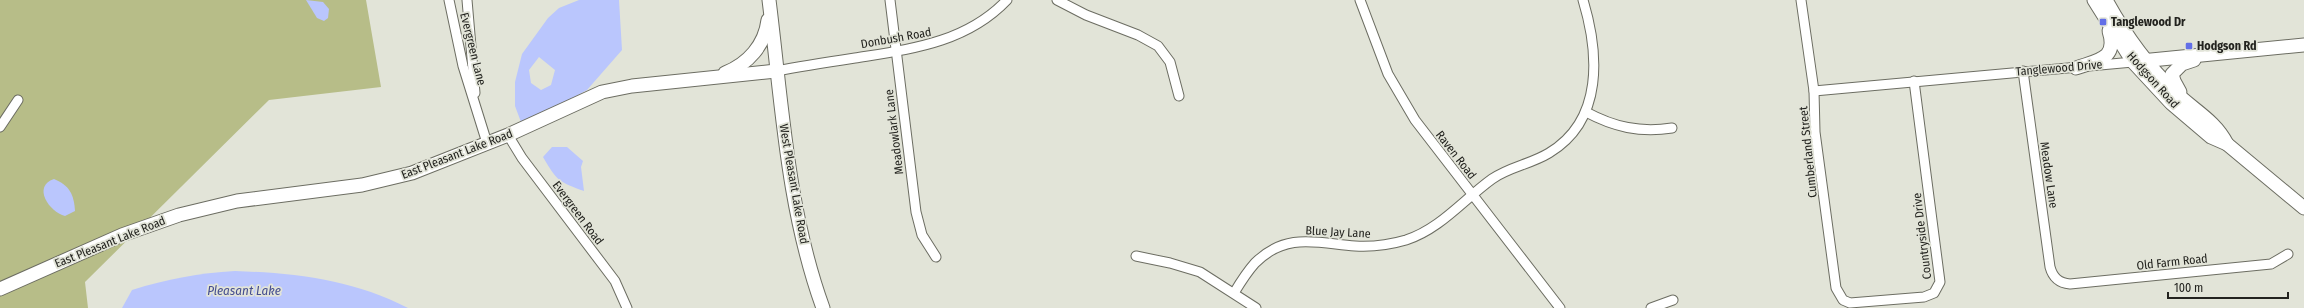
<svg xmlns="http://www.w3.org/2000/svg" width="2304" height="308" viewBox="0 0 2304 308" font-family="'Fira Sans Condensed',sans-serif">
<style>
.green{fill:#b7bd88}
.water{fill:#bac6fd;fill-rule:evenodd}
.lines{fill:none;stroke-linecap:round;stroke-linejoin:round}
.street-casing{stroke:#6c6d62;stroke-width:11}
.secondary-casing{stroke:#6c6d62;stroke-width:15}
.street{stroke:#fff;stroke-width:9}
.secondary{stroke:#fff;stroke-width:13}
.poi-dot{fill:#636fe7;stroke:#e2e4d8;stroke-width:1.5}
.labels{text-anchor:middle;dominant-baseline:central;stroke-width:3.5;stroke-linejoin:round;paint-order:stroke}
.poi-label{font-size:12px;font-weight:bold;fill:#23231f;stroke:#e2e4d8;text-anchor:start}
.street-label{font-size:12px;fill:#23231f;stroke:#e2e4d8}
.water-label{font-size:13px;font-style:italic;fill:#444d8f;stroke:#e2e4d8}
</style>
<rect width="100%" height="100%" fill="#e2e4d8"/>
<path class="green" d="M0 0H366L381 87 269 100 85 282 88 308H0Z"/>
<g class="water">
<path d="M306 0 323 2 329 9 328 18 324 21 317 18Z"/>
<path d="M579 0H619L622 50 587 90 542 115 521 122 515 106V82L522 54 548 18 559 8ZM539 57 555 70 551 85 541 90 531 83 529 70Z"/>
<path d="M552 147H567L583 161 581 167 584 191C559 182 557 181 543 157Z"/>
<path d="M54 179C69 185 74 194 75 211L65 216C49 212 32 186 54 179Z"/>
<path d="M235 271C297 273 353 280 408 308H122L132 290C167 279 199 273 235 271Z"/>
</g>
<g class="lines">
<defs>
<g id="street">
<path d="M449 0 463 66 487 143"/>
<path d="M467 0 475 93"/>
<path d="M890 0 916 212 922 235 936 257"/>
<path d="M1057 0 1086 15 1138 35 1158 46 1170 62 1179 96"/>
<path d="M1360 0 1388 74 1415 120 1560 308"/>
<path d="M1801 0 1814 91 1815 132 1836 288 1843 300 1850 303 1924 297 1934 293 1940 282 1914 81"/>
<path d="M776 71C803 66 829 62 855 58 911 49 966 43 1007 0"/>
<path d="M2023 71 2050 267C2053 278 2059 283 2070 284L2271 264 2288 254"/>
<path d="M1814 91 2133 62"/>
<path d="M1586 112C1614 127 1640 133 1672 128"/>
<path d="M0 127 18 100"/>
<path d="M508 135 522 158 615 281 627 308"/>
<path d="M1136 256 1170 263 1200 272 1256 308"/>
<path d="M1234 293C1240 283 1247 272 1255 263 1286 232 1317 243 1355 246 1372 247 1389 245 1406 240 1440 229 1463 200 1492 179 1509 167 1531 164 1549 153 1604 120 1599 53 1583 0"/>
<path d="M1651 308 1673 300"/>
</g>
<g id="secondary">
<path d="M769 0C782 103 787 209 823 308"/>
<path d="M2094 0 2133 62 2171 103 2211 137 2227 144 2304 208"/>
<path d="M2106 0C2124 33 2147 65 2174 91 2193 110 2215 120 2227 144"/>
<path d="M2141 61 2304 45"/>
<path d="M2076 68C2098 60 2118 59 2109 31"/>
<path d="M725 73C748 64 765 45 768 20"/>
<path d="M2180 92 2174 81 2172 74 2182 64 2194 60"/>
<path d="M0 289 122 235 179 215 237 201 362 185 412 173 508 135 602 92 632 86 776 71"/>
</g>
</defs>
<use href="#street" class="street-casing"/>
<use href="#secondary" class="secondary-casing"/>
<use href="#street" class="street"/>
<use href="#secondary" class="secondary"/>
</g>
<g class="poi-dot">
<rect x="2099" y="18" width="8" height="8" rx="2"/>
<rect x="2185" y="42" width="8" height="8" rx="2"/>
</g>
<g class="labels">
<g class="poi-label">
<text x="2111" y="22">Tanglewood Dr</text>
<text x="2197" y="46">Hodgson Rd</text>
</g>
<g class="street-label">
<text transform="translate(896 38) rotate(-10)">Donbush Road</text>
<text transform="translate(473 49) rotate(76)">Evergreen Lane</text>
<text transform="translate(2059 68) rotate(-5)">Tanglewood Drive</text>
<text transform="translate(2153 80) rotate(48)">Hodgson Road</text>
<text transform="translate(894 132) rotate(-97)">Meadowlark Lane</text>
<text transform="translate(1808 152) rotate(-96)">Cumberland Street</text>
<text transform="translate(457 154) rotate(-21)">East Pleasant Lake Road</text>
<text transform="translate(1456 155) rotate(52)">Raven Road</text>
<text transform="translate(2049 175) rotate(82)">Meadow Lane</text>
<text transform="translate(794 184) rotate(80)">West Pleasant Lake Road</text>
<text transform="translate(578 213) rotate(53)">Evergreen Road</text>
<text transform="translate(1338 232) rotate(3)">Blue Jay Lane</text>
<text transform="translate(1922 236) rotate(-97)">Countryside Drive</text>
<text transform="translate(110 242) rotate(-22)">East Pleasant Lake Road</text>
<text transform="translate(2172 262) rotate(-6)">Old Farm Road</text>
</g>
<g class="water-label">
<text x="244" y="290">Pleasant Lake</text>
</g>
</g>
<path d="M2168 292v6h120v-6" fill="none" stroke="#23231f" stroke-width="2"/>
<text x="2174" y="292" font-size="12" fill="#23231f" stroke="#e2e4d8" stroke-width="3" paint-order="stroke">100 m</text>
</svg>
